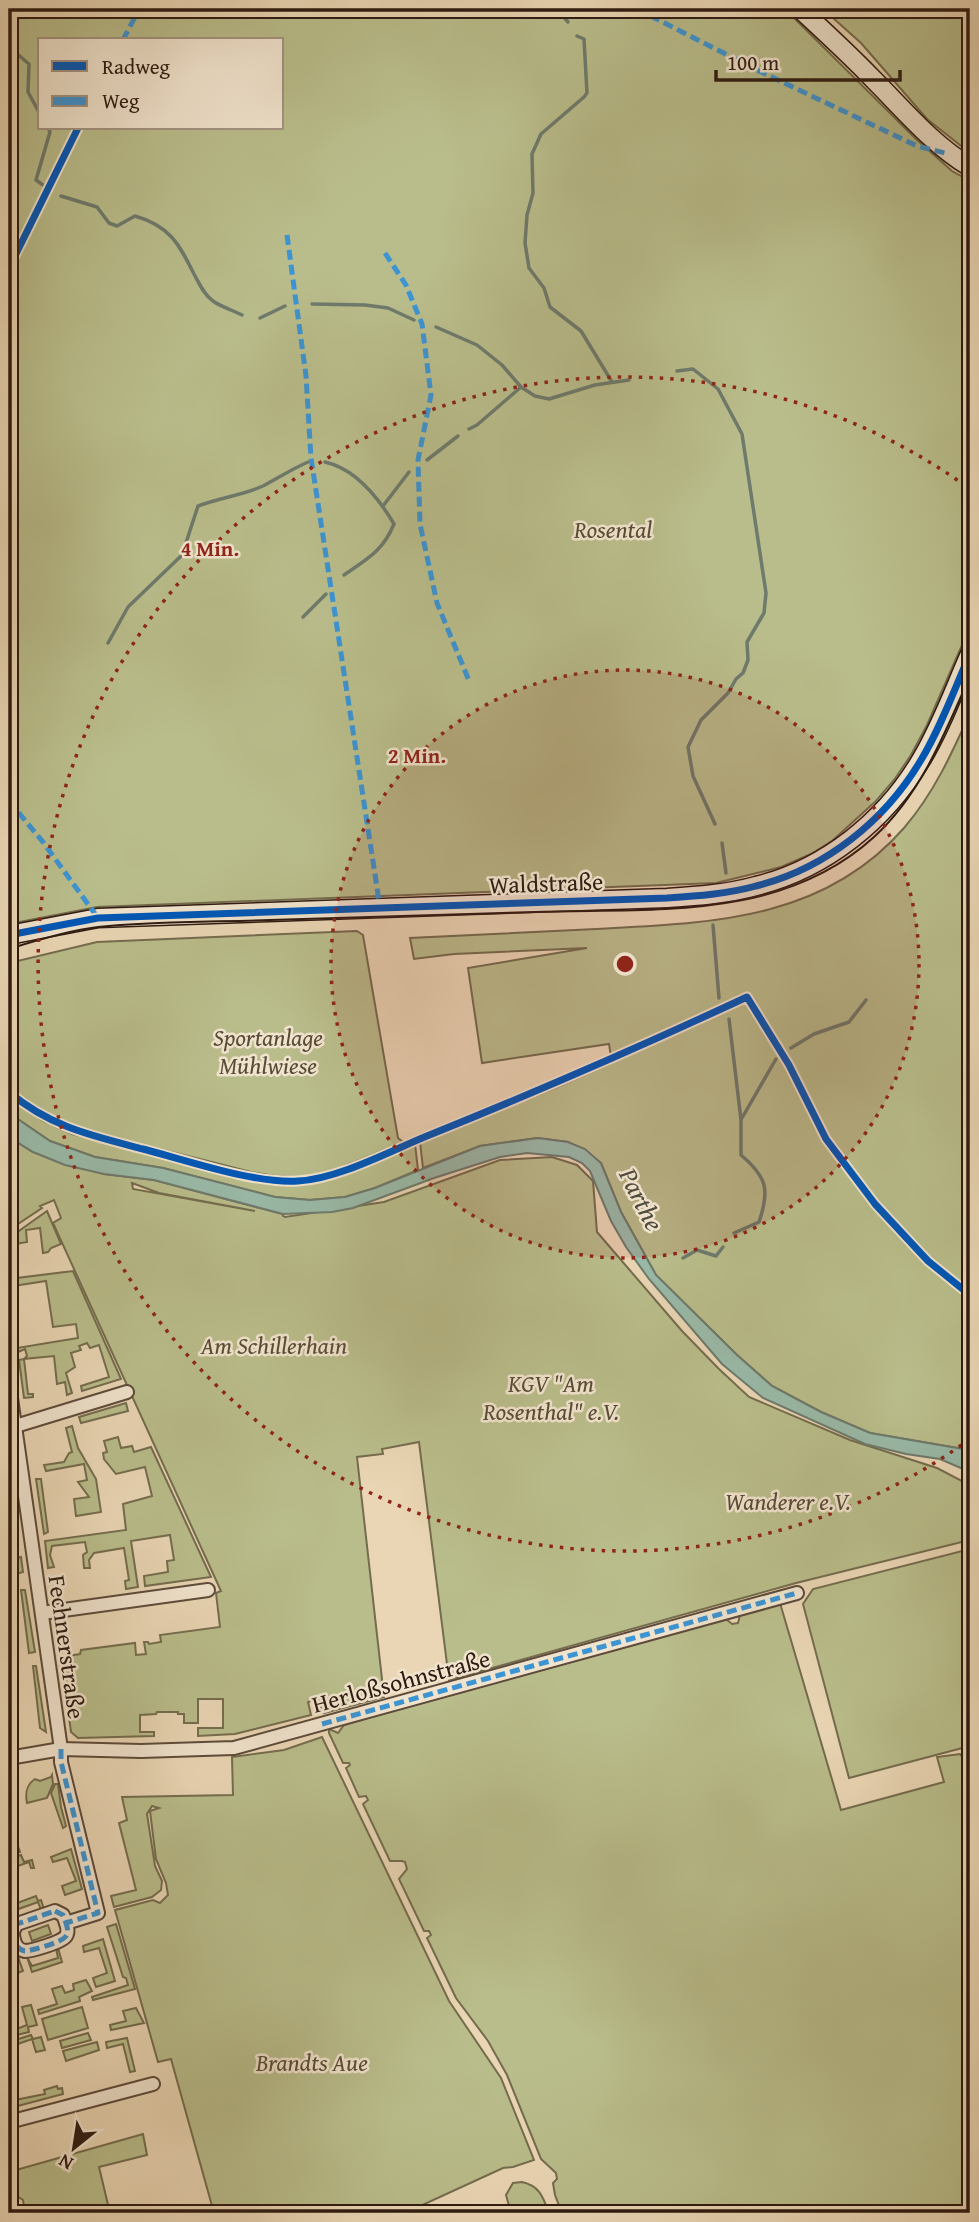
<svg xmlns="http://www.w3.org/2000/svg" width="979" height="2222" viewBox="0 0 979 2222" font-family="'Gentium Book Plus',serif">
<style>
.green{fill:#b9bd8b;stroke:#746c4e;stroke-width:2;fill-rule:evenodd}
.water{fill:#99baa8;stroke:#6e7a6c;stroke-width:2}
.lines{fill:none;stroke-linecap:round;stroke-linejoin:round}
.stream{stroke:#6e7a6c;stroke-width:3.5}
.minor-casing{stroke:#5d4a3a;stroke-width:16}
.secondary-casing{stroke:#2e1b11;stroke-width:21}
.minor{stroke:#f1e4ce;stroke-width:12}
.secondary{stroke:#f1e4ce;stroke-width:18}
.tram{stroke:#2e1b11;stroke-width:2}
.quiet{stroke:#3c94d3;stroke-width:5;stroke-dasharray:10 5;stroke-linecap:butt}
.cycleway-casing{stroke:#f1e4ce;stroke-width:11}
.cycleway{stroke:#0057b8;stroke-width:7}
.ring{fill:none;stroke:#8f2418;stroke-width:3.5;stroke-dasharray:3.5 7}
.labels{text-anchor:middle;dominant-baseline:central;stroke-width:5;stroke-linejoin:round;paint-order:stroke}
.park-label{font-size:24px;font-style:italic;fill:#584c36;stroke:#f1e4ce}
.street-label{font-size:24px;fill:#2e1b11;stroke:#f1e4ce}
.water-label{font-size:26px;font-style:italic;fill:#4e4b3e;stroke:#f1e4ce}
.centre{fill:#8f2418;stroke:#f1e4ce;stroke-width:3.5}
.ring-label{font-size:21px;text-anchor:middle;font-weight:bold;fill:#8f2418;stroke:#f1e4ce;stroke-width:5;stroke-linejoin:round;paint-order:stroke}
</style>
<rect width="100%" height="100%" fill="#ead6b4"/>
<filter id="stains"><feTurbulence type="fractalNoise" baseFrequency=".00286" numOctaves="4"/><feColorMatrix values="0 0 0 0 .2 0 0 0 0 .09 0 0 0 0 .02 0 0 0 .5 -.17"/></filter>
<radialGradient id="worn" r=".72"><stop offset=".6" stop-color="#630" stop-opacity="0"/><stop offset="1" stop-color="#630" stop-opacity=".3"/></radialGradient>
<g class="green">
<path d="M9 9H785L916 139 952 171 970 181V627L927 725 911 755 894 780 876 801 832 841 811 854 781 867 716 883 97 907 9 924ZM40 40H282V128H40Z"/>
<path d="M823 9H970V153L927 119 861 43Z"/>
<path d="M970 713V1452L963 1449 870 1433 821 1412 772 1386 737 1355 656 1275 621 1212 601 1163 568 1142 537 1138 480 1146 423 1168 420 1142 555 1088 612 1063 609 1044 482 1063 468 968 587 948 454 954 414 959 410 938C472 935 534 932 596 929 710 923 823 921 904 828 934 793 952 753 970 713Z"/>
<path d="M357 931 363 935 398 1138 403 1142C370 1155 336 1173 300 1177 284 1178 267 1175 251 1172 216 1163 181 1154 146 1146 91 1132 53 1125 9 1086V963L97 942Z"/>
<path d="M9 1097 43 1121 72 1134 252 1180 276 1184 298 1185 341 1175 415 1144 418 1170 375 1188 345 1197 310 1200 275 1197 163 1168 95 1157 50 1141 9 1113Z"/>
<path d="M9 1137 33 1152 104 1174 154 1180 283 1214V1216L285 1217 384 1202 500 1160 552 1157 577 1165 593 1181 597 1232 682 1331 719 1369 749 1397 850 1440 937 1468 962 1481 970 1490V1540L796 1583 449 1680 419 1442 382 1449 383 1454 357 1457 384 1697 324 1713 315 1699 308 1702 311 1715 235 1734 198 1736V1728H223V1699H198V1723H184V1714H178V1712H157L156 1714 140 1715V1732H154V1736L78 1738 71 1732 61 1657 80 1654 81 1650 135 1643 136 1655 146 1654 144 1642H148L149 1644 161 1642 160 1635 220 1627 216 1593 221 1591 53 1223 61 1218 54 1200 40 1206 42 1208 9 1230ZM132 1183 159 1193 255 1211 133 1189Z"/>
<path d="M47 1211 61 1244 51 1248 48 1252 43 1253 40 1228 26 1230 27 1242 10 1245 13 1270 9 1271V1238Z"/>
<path d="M73 1271 121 1379 82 1391 81 1386 109 1377 99 1345 90 1348 87 1343 79 1346 81 1350 71 1353 75 1367 66 1373 72 1393 67 1395 65 1382 57 1384 54 1356 24 1359 28 1394H33V1397L24 1398 19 1360 24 1359 27 1356 25 1349 18 1352 17 1348 78 1338 76 1324 53 1327 46 1281 13 1286 16 1309H11L9 1279Z"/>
<path d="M126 1403 128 1411 81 1423 79 1417Z"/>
<path d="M72 1426 78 1448 96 1479 101 1512 76 1516 74 1499 89 1497 78 1482 87 1480 84 1464 46 1471 44 1465 64 1462 69 1453 72 1452 66 1428Z"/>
<path d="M118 1437 121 1448 132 1446 134 1452 151 1447 211 1577 145 1586 144 1576 168 1572 167 1561 174 1560 170 1535 131 1541 138 1587 126 1589 125 1581 129 1580 124 1548 94 1553 89 1560 90 1568H84L83 1555 87 1552 85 1542 52 1546 50 1555 54 1567 48 1568 45 1541 126 1530 123 1504 152 1496 145 1467 116 1474 104 1459 103 1453 107 1452 104 1441Z"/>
<path d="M36 1479H41L48 1532 44 1534Z"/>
<path d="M9 1548 11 1559 21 1557 23 1572 9 1576Z"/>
<path d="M970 1549V1746L849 1778 803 1604 813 1589Z"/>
<path d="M21 1590H25L35 1652 29 1653Z"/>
<path d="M780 1603 841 1810 944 1782 937 1757 960 1754 966 1762 970 1761V2213H562L555 2195 553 2183 557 2179 556 2173 541 2159 507 2075 488 2041 456 1998 427 1938 431 1935 429 1931H424L399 1879 407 1869 405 1862 402 1861H390L363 1804 368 1800 366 1796 359 1797 346 1768 350 1765 349 1763H343L329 1733V1729L338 1733 344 1725 371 1717 726 1619 732 1624 738 1623 740 1615Z"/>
<path d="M33 1666H36L46 1732 40 1728Z"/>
<path d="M322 1737 449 2001 501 2078 534 2160 513 2167 503 2168 405 2213H214L171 2059 158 2062 115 1910 153 1900 160 1903 168 1895 166 1883 156 1859 150 1811 159 1808 152 1806 147 1814 155 1866 162 1881 161 1890 152 1897 114 1907 111 1896 136 1890 119 1823 127 1820 122 1797 233 1795 232 1757 284 1750Z"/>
<path d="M52 1775 53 1784 47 1798 27 1803C25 1793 26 1785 35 1779L40 1781 51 1777Z"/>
<path d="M55 1784H58L61 1807 66 1826 63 1828 51 1793Z"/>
<path d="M9 1827H11L20 1852 9 1856Z"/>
<path d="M71 1849 82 1889 65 1895 62 1886 76 1881 67 1858 53 1862 51 1857Z"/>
<path d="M21 1855 24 1862 32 1860 34 1868H31L29 1862 12 1868 13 1874 11 1875 9 1859Z"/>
<path d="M36 1896 38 1901 41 1900 44 1909 41 1910 38 1902 13 1911 15 1919 14 1920 9 1906Z"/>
<path d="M116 1924 135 1989 93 2000 92 1997 128 1985 126 1978 123 1977 107 1927Z"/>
<path d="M48 1925 51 1934 32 1941 29 1932Z"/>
<path d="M103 1939 115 1981 96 1987 93 1978 107 1973 99 1948 84 1952 83 1946Z"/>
<path d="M56 1948H58L62 1962 32 1972 27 1957 32 1966 58 1958Z"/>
<path d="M9 1949 18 1957 23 1971 15 1974 11 1962H9Z"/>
<path d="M86 1980 92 1991 79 1997 80 2001 39 2014 38 2010 57 2004 52 1989 62 1986 65 1993 74 1990 73 1984Z"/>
<path d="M31 2005 37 2025 28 2027 29 2032 9 2037V2032L27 2025 22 2007Z"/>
<path d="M82 2007 88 2028 48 2040 42 2019Z"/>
<path d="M136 2008 144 2023 111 2030 110 2025 126 2021 123 2011Z"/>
<path d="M88 2033 91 2040 62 2048 60 2041Z"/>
<path d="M31 2035 33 2039 41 2037 45 2050 36 2052 32 2039 9 2047V2042Z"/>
<path d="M127 2038 135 2071 130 2072 123 2044 107 2048 106 2042Z"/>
<path d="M97 2042 99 2050 66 2061 63 2051Z"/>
<path d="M57 2086 58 2089 62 2088 63 2094 14 2107 9 2106V2090L12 2089 15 2100 45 2094 44 2090Z"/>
<path d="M143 2134 147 2155 99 2167 110 2213H25L23 2200 17 2196 9 2199V2172Z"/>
<path d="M522 2182C540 2186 543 2197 549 2213H511L506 2195 513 2183Z"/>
</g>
<path class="water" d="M9 1113 50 1141 95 1157 163 1168 275 1197 310 1200 345 1197 375 1188 480 1146 538 1138 568 1142 585 1149 601 1163 621 1212 656 1275 737 1355 772 1386 821 1412 870 1433 963 1449 970 1452V1472L940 1459 906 1454 865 1444 763 1398 722 1364 649 1279 626 1247 611 1221 590 1171 582 1163 569 1157 527 1153 500 1157 434 1178 353 1208 332 1212 283 1214 154 1180 104 1174 65 1165 33 1152 9 1137Z"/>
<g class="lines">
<g class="stream">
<path d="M557 9 568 22"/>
<path d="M577 36 584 39 587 93 584 97 541 134 532 154 533 193 527 215 525 243 529 268 544 288 550 307 581 331 612 382"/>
<path d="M9 47 29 64 28 92 40 114"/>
<path d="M43 185 36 180 50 132 48 128"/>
<path d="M61 196 97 207 109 223 117 226 135 216C170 226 179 244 194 274 199 283 204 295 213 301 221 307 233 310 242 315"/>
<path d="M312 304 365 305 388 308 414 320"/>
<path d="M260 318 285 306"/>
<path d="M436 327 477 345 502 365 521 387 535 396 549 399 595 385 629 380"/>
<path d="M677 371 693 369 718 389 742 434 766 593 764 613 747 642 748 660 743 673 736 679 728 693 701 720 688 747 693 776 715 824"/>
<path d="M469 429 477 425 521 387"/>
<path d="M427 460 458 436"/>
<path d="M325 462C356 469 378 497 394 524 383 551 367 559 344 575"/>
<path d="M383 506 409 472"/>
<path d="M303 617 326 594"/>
<path d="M108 643 128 607 182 555 198 506C219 498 243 495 263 486 278 478 292 469 308 462"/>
<path d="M722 843 726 873"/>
<path d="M713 925 719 998"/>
<path d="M729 1019 741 1120V1155C767 1177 770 1190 759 1222L734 1233"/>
<path d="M791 1048 814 1034 849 1022 866 1000"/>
<path d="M742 1118 776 1059"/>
<path d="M683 1258 697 1250 716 1256 723 1247"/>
</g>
<defs>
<g id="minor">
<path d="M9 1384 61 1749V1762L98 1913 66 1923"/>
<path d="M9 1428 127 1392"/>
<path d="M42 1613 208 1590"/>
<path d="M9 1758 61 1749 141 1751 234 1748 797 1593"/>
<path d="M55 1911 63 1915C65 1921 70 1930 66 1936 63 1942 31 1951 25 1951 19 1950 15 1945 14 1940 12 1933 13 1930 17 1924Z"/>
<path d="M9 2122 153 2084"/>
</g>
<g id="secondary">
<path d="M800 9C825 32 850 55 874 80 905 111 932 144 970 167"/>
<path d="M9 935 98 918 667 898C697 896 727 894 756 886 825 869 885 821 921 760 941 727 954 690 970 654"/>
</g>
</defs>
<use href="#minor" class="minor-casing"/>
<use href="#secondary" class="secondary-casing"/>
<use href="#minor" class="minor"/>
<use href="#secondary" class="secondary"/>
<path class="tram" d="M9 949C34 941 72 930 98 927 155 921 213 922 270 920 358 917 446 914 535 912 651 908 781 922 874 837 921 794 945 733 970 676"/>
<g class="quiet">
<path d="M637 9 757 70 917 146 949 154"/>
<path d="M123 40 139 9"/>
<path d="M287 235 306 376 311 458 380 907"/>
<path d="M385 253 406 285 422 324 431 395 418 460 420 524 437 603 470 683"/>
<path d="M9 801 43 842 98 918"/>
<path d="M322 1724 797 1593"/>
<path d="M61 1749V1762L98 1913 66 1923"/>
<path d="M55 1911 63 1915C65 1921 70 1930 66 1936 63 1942 31 1951 25 1951 19 1950 15 1945 14 1940 12 1933 13 1930 17 1924Z"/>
</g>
<defs>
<g id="cycleway">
<path d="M9 268 78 128"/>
<path d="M9 935 98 918 667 898C697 896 727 894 756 886 825 869 885 821 921 760 941 727 954 690 970 654"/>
<path d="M9 1092C50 1127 93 1136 143 1149 186 1160 255 1184 298 1181 338 1179 390 1151 427 1136 536 1092 642 1046 747 997L789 1065 826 1139 875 1204 928 1261 970 1295"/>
</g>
</defs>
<use href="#cycleway" class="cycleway-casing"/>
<use href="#cycleway" class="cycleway"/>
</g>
<circle cx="625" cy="964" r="294" fill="#8f2418" fill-opacity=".12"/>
<g class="ring">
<circle cx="625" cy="964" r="294"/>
<path d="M970 1439A587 587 0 1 1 970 489"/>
</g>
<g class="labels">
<g class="park-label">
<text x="613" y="529">Rosental</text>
<text x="268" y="1037">Sportanlage<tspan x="268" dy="28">Mühlwiese</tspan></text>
<text x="274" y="1345">Am Schillerhain</text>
<text x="551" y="1383">KGV "Am<tspan x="551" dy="28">Rosenthal" e.V.</tspan></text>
<text x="788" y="1501">Wanderer e.V.</text>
<text x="312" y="2062">Brandts Aue</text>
</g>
<g class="street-label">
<text transform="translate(546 883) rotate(-2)">Waldstraße</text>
<text transform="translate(67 1647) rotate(82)">Fechnerstraße</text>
<text transform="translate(401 1681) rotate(-15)">Herloßsohnstraße</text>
</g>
<g class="water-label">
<text transform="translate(642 1199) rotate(63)">Parthe</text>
</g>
</g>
<circle cx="625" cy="964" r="10" class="centre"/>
<g class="ring-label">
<text x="210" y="556">4 Min.</text>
<text x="417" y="763">2 Min.</text>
</g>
<rect width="979" height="2222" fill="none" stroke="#ead6b4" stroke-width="35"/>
<rect x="10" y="10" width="958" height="2201" fill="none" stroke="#2e1b11" stroke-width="3.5"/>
<rect x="18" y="18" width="944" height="2187" fill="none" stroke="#2e1b11" stroke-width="2"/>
<rect x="38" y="38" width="245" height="91" fill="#f1e4ce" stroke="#a39482" stroke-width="2"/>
<rect x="52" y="61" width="35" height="10" fill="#0057b8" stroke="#a39482" stroke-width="2"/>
<text x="102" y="74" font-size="21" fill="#2e1b11">Radweg</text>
<rect x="52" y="96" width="35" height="10" fill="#3c94d3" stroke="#a39482" stroke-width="2"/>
<text x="102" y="108" font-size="21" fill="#2e1b11">Weg</text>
<g transform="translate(74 2148) rotate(210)" stroke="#f1e4ce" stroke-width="5" paint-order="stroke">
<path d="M0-5L12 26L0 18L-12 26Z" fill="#2e1b11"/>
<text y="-10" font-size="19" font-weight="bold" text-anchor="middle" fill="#2e1b11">N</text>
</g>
<path d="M716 70v10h184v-10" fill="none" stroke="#2e1b11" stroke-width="3.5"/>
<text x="727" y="70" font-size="21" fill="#2e1b11" stroke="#f1e4ce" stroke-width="5" paint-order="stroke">100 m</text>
<rect width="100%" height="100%" filter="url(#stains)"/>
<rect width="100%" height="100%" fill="url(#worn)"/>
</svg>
